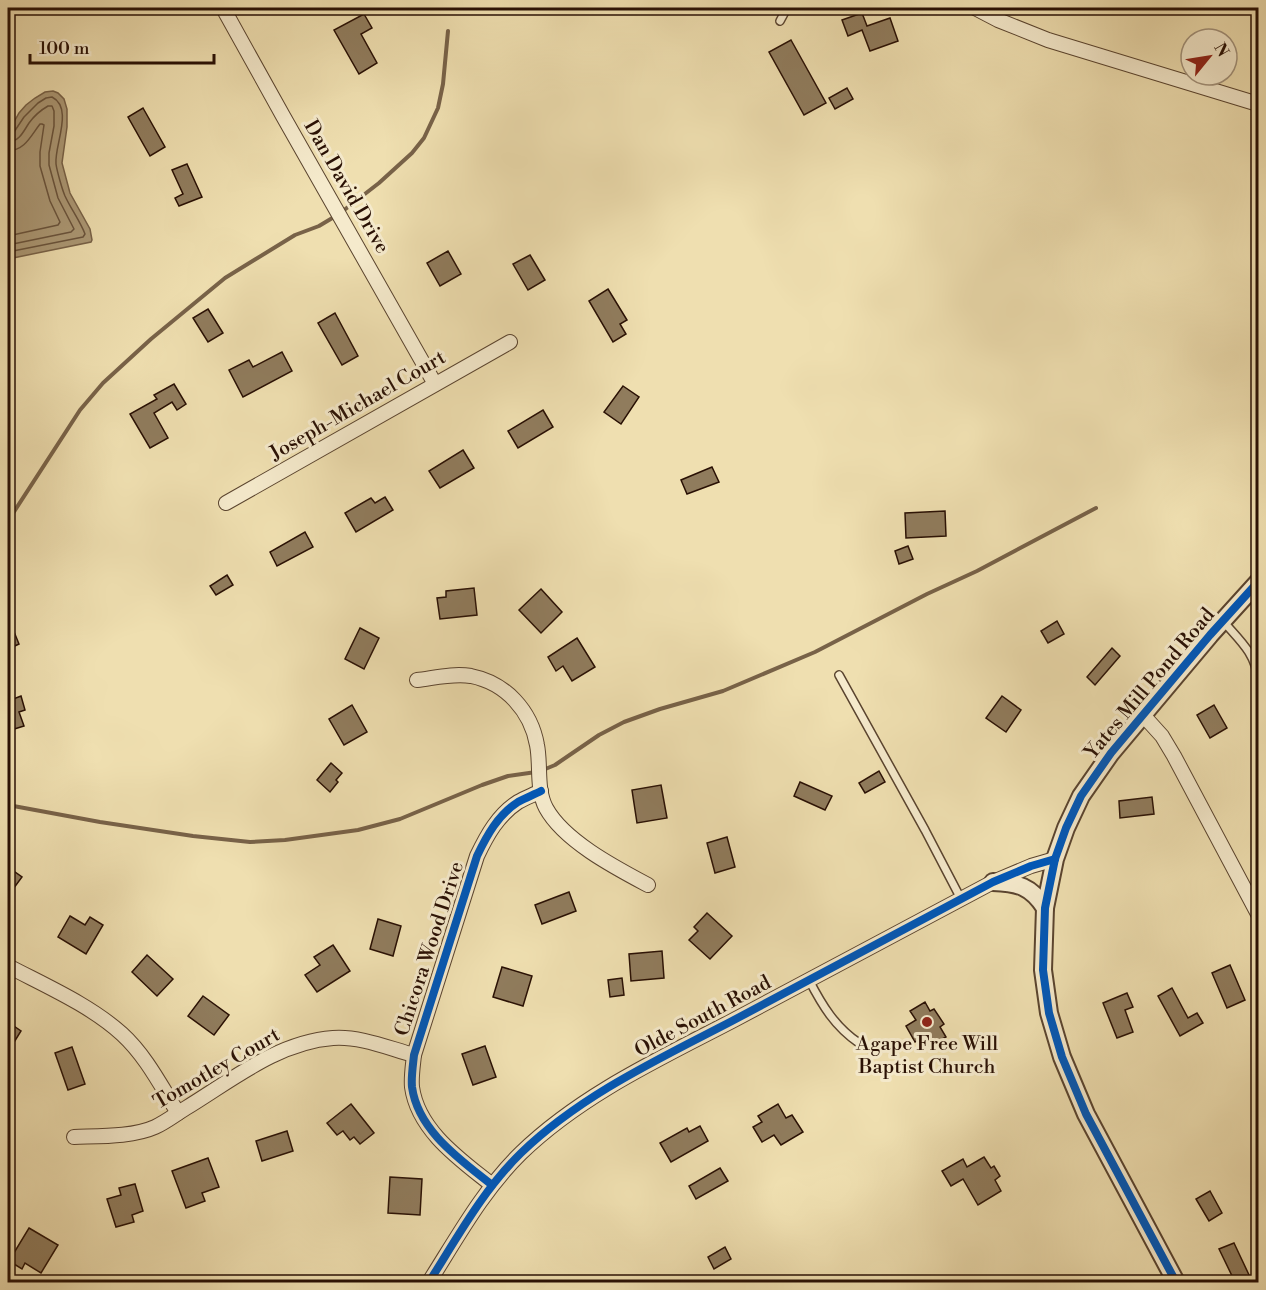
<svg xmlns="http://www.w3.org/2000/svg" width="1266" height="1290" viewBox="0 0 1266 1290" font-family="'Libre Bodoni',serif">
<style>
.water{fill:#ac9976;stroke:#786248;stroke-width:1.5}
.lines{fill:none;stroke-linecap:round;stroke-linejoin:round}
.shore{stroke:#6a543d;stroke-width:1.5}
.stream{stroke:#786248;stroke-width:4}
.building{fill:#907c5d;stroke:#291004;stroke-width:1.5}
.service-casing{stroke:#5a442f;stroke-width:10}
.minor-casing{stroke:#5a442f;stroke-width:16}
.tertiary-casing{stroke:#5a442f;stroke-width:20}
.service{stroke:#f5eacc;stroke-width:7}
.minor{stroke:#f5eacc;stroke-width:14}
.tertiary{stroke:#f5eacc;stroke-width:16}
.cycleway-casing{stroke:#f5eacc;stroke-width:11}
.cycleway{stroke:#0057b8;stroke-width:8}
.poi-dot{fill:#8f2418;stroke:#f5eacc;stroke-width:2}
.labels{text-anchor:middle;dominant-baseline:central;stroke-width:6;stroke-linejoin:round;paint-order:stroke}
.street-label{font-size:20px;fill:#291004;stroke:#f5eacc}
.poi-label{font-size:20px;fill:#291004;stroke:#f5eacc}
</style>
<rect width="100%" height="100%" fill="#efdfb0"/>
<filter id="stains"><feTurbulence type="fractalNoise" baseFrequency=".00333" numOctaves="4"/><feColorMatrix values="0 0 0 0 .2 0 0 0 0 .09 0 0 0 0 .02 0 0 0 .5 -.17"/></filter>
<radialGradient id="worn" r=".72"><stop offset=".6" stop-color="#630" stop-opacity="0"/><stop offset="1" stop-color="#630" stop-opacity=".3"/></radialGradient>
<path class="water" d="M53 91 58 93 64 99 67 109V127L62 163 70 193 90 229 92 240 91 242 8 259V133L19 113 26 105 35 98 45 92Z"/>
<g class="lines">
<g class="shore">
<path d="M8 134 14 132 24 117 38 103 46 98 52 97C74 108 54 146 56 164 57 171 62 189 65 196 71 209 80 221 85 234L83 237 8 252"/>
<path d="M8 142C20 141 23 132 29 123 34 116 41 110 48 106H52L54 111V126L49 153V165L58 198 74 229 71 232 8 245"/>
<path d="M8 151C25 150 30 137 40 124H42L44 125 40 152V166L50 201 60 222 58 225 8 236"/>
</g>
<g class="stream">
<path d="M8 521 80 410 103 383 151 339 225 278 295 235 319 226 339 214 379 183 412 153 424 138 438 108 443 84 448 31"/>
<path d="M543 770 555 765 599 735 624 722 660 709 723 691 815 652 927 594 977 571 1096 508"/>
<path d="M8 805 100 822 193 836 250 842 285 840 358 830 400 819 482 785 508 776 536 772"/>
</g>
</g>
<g class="building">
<path d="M862 13 867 26 890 18 898 41 870 51 862 30 848 36 842 20Z"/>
<path d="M364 14 372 28 361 34 377 63 359 74 334 30Z"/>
<path d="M791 40 826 103 804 115 769 52Z"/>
<path d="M847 88 853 99 835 109 829 98Z"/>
<path d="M143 108 165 147 150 156 128 117Z"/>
<path d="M187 164 202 197 179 206 175 198 183 194 172 170Z"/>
<path d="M448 251 461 274 440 286 427 263Z"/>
<path d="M530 255 545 280 528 290 513 264Z"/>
<path d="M608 289 627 320 620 324 626 334 613 342 589 301Z"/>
<path d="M208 309 223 333 208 342 193 318Z"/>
<path d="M335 313 358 356 342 365 318 323Z"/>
<path d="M282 352 292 371 243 397 229 370 249 360 253 367Z"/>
<path d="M174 384 186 404 177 410 172 402 154 413 168 438 150 448 130 414 157 399 154 395Z"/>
<path d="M623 386 639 397 621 424 604 412Z"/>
<path d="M543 410 553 427 518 448 508 431Z"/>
<path d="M463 450 474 468 440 488 429 471Z"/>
<path d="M712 467 719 482 687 494 681 480Z"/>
<path d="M385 497 393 510 356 532 345 513 371 498 375 503Z"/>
<path d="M945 511 946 536 906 538 905 513Z"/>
<path d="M305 532 313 547 277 566 270 552Z"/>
<path d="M908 546 913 559 899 564 895 551Z"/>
<path d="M227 575 233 585 216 595 210 586Z"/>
<path d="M474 588 477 615 440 619 437 598 446 597V591Z"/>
<path d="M541 589 562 612 541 633 519 610Z"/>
<path d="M8 617 19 644 8 649Z"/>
<path d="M1057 621 1064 634 1048 643 1041 631Z"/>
<path d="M360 628 379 638 364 669 345 659Z"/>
<path d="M577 638 595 667 572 681 563 666 556 671 548 657Z"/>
<path d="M1112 648 1120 656 1095 685 1087 677Z"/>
<path d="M21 696 25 710 19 712 24 726 8 731V701Z"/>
<path d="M1002 696 1021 710 1006 732 986 718Z"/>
<path d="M352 705 367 732 344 745 329 719Z"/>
<path d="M1214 705 1227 728 1210 738 1197 715Z"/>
<path d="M331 763 342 773 336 780 338 782 330 792 317 780Z"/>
<path d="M879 771 885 782 865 793 859 783Z"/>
<path d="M800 782 832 796 825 810 794 796Z"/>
<path d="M661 785 667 818 637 823 632 790Z"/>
<path d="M1152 797 1154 814 1120 818 1119 801Z"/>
<path d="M727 837 735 867 715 873 707 843Z"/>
<path d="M8 867 22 877 8 896Z"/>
<path d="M569 892 576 911 542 924 535 905Z"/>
<path d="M707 913 732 936 710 959 689 940 698 931 694 927Z"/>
<path d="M70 916 85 925 90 917 103 925 86 954 58 937Z"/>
<path d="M378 919 401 926 393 956 370 949Z"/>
<path d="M333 945 350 971 317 992 305 975 320 965 314 957Z"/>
<path d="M662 951 664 978 631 981 629 954Z"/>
<path d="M147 955 173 979 157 996 132 972Z"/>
<path d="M1230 965 1245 1000 1227 1008 1212 973Z"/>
<path d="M502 967 532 976 523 1006 493 997Z"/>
<path d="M622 978 624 995 610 997 608 980Z"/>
<path d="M1172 988 1188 1018 1197 1013 1203 1023 1180 1036 1158 996Z"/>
<path d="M1127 993 1133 1007 1125 1010 1133 1032 1117 1038 1103 1003Z"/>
<path d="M203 996 229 1015 214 1035 188 1016Z"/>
<path d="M925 1002 930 1011 934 1009 944 1024 940 1027 946 1037 931 1045 925 1036 915 1042 906 1026 916 1020 910 1011Z"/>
<path d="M8 1022 21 1031 8 1052Z"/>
<path d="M485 1046 496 1077 473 1085 462 1054Z"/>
<path d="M72 1047 85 1084 68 1090 55 1053Z"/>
<path d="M351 1104 374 1133 360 1144 354 1137 350 1140 343 1131 337 1135 327 1123Z"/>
<path d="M778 1104 786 1118 792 1115 803 1132 781 1145 774 1135 762 1142 753 1127 762 1122 758 1116Z"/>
<path d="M700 1126 708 1141 671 1162 660 1143 687 1128 689 1132Z"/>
<path d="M287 1131 293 1151 262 1161 256 1141Z"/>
<path d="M984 1157 991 1168 994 1166 1000 1176 995 1180 1001 1191 978 1205 963 1179 951 1186 942 1171 963 1159 967 1167Z"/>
<path d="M208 1158 219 1187 202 1193 205 1201 186 1208 172 1171Z"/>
<path d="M720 1168 728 1181 696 1199 689 1186Z"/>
<path d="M390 1177 422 1179 420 1215 388 1213Z"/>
<path d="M135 1184 143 1211 132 1215 134 1222 116 1227 107 1199 121 1195 119 1188Z"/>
<path d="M1210 1191 1222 1213 1209 1221 1196 1199Z"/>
<path d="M29 1228 58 1245 41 1273 25 1263 22 1269 9 1261Z"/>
<path d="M1234 1243 1250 1277 1238 1282H1235L1219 1249Z"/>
<path d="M725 1247 731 1259 714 1269 708 1257Z"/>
</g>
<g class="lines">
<defs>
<g id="service">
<path d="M780 21 787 8"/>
<path d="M1223 621C1239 640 1255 652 1258 679"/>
<path d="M839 675 925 830 961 899"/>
<path d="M809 980C822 1005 835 1027 859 1043 859 1043 866 1048 867 1048 874 1050 883 1047 890 1046"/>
</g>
<g id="minor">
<path d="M223 8 283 116 435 384"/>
<path d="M975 8 998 20 1048 40 1258 104"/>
<path d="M226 503 510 342"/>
<path d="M417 680C434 678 453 673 471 676 506 683 531 711 537 745 541 765 536 789 546 808 564 841 616 868 648 885"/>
<path d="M1143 715 1162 736 1174 756 1258 914"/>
<path d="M8 966C46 986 90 1005 122 1034 146 1056 161 1086 178 1113"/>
<path d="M74 1137C98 1136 133 1137 155 1127 166 1122 176 1114 186 1108 232 1080 278 1042 333 1038 360 1036 388 1048 414 1055"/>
<path d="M492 1185C461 1160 418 1131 412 1087 411 1077 413 1065 414 1055L477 856C487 835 498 815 518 802 525 798 533 795 541 791"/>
<path d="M429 1282C457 1238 483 1190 521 1153 581 1095 659 1059 732 1021 819 975 906 928 993 882L1031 866 1055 859"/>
</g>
<g id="tertiary">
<path d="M993 882C1018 883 1031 886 1045 908"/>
<path d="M1176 1282 1086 1114 1062 1057 1049 1013 1043 970 1045 908 1055 859 1066 828 1081 796 1111 753 1210 635 1258 582"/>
</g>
</defs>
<use href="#service" class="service-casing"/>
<use href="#minor" class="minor-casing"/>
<use href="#tertiary" class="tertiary-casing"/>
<use href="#service" class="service"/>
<use href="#minor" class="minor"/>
<use href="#tertiary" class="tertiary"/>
<defs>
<g id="cycleway">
<path d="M492 1185C461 1160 418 1131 412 1087 411 1077 413 1065 414 1055L477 856C487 835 498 815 518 802 525 798 533 795 541 791"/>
<path d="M429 1282C457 1238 483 1190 521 1153 581 1095 659 1059 732 1021 819 975 906 928 993 882L1031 866 1055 859"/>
<path d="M1176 1282 1086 1114 1062 1057 1049 1013 1043 970 1045 908 1055 859 1066 828 1081 796 1111 753 1210 635 1258 582"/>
</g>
</defs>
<use href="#cycleway" class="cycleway-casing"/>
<use href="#cycleway" class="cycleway"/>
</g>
<circle class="poi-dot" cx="927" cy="1022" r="6"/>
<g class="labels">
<g class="street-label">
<text transform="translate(346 187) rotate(60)">Dan David Drive</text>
<text transform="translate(358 406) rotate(-30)">Joseph-Michael Court</text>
<text transform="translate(1150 684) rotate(-50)">Yates Mill Pond Road</text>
<text transform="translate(430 949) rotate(-72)">Chicora Wood Drive</text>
<text transform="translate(703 1017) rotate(-28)">Olde South Road</text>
<text transform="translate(217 1069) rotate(-30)">Tomotley Court</text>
</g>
<g class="poi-label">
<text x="927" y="1044">Agape Free Will<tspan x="927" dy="23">Baptist Church</tspan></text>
</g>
</g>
<rect width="1266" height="1290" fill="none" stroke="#efdfb0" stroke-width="30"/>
<rect x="9" y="9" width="1248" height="1272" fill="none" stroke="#291004" stroke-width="3"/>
<rect x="15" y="15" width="1236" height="1260" fill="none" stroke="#291004" stroke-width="1.5"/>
<g transform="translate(1209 57) rotate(60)"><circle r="28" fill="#f5eacc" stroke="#a3937c" stroke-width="1.5"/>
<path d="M0-4.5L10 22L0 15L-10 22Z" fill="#8f2418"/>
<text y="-9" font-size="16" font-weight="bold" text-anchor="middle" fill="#291004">N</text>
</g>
<path d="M30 54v9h184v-9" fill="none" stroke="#291004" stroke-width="3"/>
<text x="39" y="54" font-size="18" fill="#291004" stroke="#f5eacc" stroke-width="4.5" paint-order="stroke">100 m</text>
<rect width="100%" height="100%" filter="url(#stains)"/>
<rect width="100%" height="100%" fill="url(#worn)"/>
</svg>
